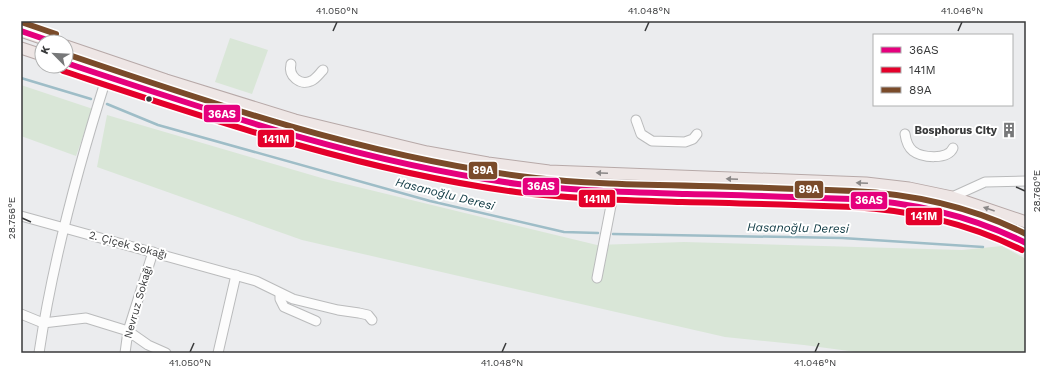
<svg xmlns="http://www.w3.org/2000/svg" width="1047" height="374" viewBox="0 0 1047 374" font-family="'Work Sans',sans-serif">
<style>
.green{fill:#d9e6d7}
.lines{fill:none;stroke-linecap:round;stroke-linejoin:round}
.stream{stroke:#9ebdc7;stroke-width:2.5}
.minor-casing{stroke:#babbbc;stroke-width:11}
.major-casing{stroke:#b7a9a8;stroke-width:13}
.minor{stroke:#fcfcfc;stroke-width:9}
.major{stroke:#eee6e5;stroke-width:11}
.bus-1-casing{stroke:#fff;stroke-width:9}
.bus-2-casing{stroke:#fff;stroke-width:9}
.bus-3-casing{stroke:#fff;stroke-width:9}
.bus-1{stroke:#e5007d;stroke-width:6}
.bus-2{stroke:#e4002b;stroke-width:6}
.bus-3{stroke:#7a4b2a;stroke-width:6}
.oneway{fill:#8a8787}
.ticks{fill:none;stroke:#38393a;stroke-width:1.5}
.bus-dot{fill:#38393a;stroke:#fff;stroke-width:1.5}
.labels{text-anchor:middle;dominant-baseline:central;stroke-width:4;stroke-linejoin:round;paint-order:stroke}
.poi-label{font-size:11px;font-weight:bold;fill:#38393a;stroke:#fff;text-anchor:end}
.street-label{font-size:11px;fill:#38393a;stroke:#fff}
.water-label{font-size:12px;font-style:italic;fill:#0c3741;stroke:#fff}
.line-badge{stroke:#fff;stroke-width:1.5}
.badge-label{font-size:11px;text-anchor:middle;font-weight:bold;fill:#fff}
.neatline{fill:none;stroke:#38393a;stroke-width:1.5}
.ticks-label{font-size:10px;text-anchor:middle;fill:#38393a}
</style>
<rect width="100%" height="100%" fill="#ebecee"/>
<g class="green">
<path d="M230 38 268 50 252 94 215 82Z"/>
<path d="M21 85 93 109 76 156 21 136Z"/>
<path d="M107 115 325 179 597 245 684 242 962 250 1002 246 1026 259V353H864L804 345 725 337 302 240 97 167Z"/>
</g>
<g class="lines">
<g class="stream">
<path d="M21 78 91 99"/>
<path d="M107 104 158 125 430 201 564 232 598 233"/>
<path d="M613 234 842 238 983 247"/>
</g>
<defs>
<g id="minor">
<path d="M291 64C288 76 300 86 311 81 316 79 319 74 323 70"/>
<path d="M636 120 641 134 652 141 685 142 693 139 697 134"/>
<path d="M905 134C906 141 908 147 913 151 922 158 948 160 953 148"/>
<path d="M952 197 985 182 1026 181"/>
<path d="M21 216 256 281 293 299 338 310 359 313 368 315 372 320"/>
<path d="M597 278 614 190"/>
<path d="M280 294V299L284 307 316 321"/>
<path d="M21 314 43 323 86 318 128 331 148 345 166 353"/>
<path d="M39 353C53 259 78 167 107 76"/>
<path d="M125 353 128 331 153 252"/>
<path d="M218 353 236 275"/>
</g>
<g id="major">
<path d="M21 31 53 42"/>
<path d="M66 46 166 80 295 120 427 152 488 163 549 171 866 183 909 188 952 197 1026 222"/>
<path d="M21 48 42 55"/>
<path d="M66 63C214 112 363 165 519 184 610 195 703 193 795 197 833 199 872 198 909 205 949 212 990 224 1026 243"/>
</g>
</defs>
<use href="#minor" class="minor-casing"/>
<use href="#major" class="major-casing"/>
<use href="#minor" class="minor"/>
<use href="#major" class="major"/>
<defs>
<g id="bus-1">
<path d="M21 31 53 42"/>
<path d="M66 63C214 112 362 163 518 184 574 191 631 192 687 194 742 195 797 197 852 199 913 202 971 216 1026 243"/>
</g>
<path id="bus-2" d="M63 71C212 120 361 171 516 192 571 199 627 200 682 202 739 203 795 205 852 207 912 210 969 224 1022 250"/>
<g id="bus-3">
<path d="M24 23 56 34"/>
<path d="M69 55C216 105 364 155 519 176 579 184 640 185 700 186 751 187 802 189 853 191 913 194 972 207 1026 234"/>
</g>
</defs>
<use href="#bus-1" class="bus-1-casing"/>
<use href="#bus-2" class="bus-2-casing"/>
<use href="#bus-3" class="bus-3-casing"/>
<use href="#bus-1" class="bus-1"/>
<use href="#bus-2" class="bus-2"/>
<use href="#bus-3" class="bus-3"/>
</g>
<defs><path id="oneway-solid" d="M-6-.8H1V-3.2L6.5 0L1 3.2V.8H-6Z"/></defs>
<g class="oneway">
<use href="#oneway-solid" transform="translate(602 173) rotate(-178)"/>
<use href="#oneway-solid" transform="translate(732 179) rotate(-178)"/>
<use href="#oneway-solid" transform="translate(862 183) rotate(-177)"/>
<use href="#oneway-solid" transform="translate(989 209) rotate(-161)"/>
</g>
<path class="ticks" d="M333 31 337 22M645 31 649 22M958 31 962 22M1016 187 1025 191M22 218 31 222M190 352 194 343M502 352 506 343M815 352 819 343"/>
<defs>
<symbol id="building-bare" viewBox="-9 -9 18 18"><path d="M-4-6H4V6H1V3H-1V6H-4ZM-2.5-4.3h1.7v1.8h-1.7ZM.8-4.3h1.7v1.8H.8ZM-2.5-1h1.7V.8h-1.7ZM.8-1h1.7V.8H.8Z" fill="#777879" stroke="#fff" stroke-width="2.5" paint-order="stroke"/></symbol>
</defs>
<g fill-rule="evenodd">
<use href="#building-bare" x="998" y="119" width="22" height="22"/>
</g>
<circle class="bus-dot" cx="149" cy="99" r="3.5"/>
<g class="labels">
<g class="poi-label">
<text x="997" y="130">Bosphorus City</text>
</g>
<g class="street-label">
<text transform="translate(128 245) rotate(15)">2. Çiçek Sokağı</text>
<text transform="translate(138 302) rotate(-74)">Nevruz Sokağı</text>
</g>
<g class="water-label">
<text transform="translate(445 194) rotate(14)">Hasanoğlu Deresi</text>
<text transform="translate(798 228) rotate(1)">Hasanoğlu Deresi</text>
</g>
</g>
<g class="line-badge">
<rect x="203" y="104" width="38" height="19" rx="4" fill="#e5007d"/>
<rect x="257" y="129" width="38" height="19" rx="4" fill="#e4002b"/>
<rect x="468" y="161" width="30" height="19" rx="4" fill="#7a4b2a"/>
<rect x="522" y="177" width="38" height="19" rx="4" fill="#e5007d"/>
<rect x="794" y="180" width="30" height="19" rx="4" fill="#7a4b2a"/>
<rect x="578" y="189" width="38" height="19" rx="4" fill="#e4002b"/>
<rect x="850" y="191" width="38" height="19" rx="4" fill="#e5007d"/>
<rect x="905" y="207" width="38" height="19" rx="4" fill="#e4002b"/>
</g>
<g class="badge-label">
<text x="222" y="118">36AS</text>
<text x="276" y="143">141M</text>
<text x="483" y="174">89A</text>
<text x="541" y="190">36AS</text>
<text x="809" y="193">89A</text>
<text x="597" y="203">141M</text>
<text x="869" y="204">36AS</text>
<text x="924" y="220">141M</text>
</g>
<rect width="1047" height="374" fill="none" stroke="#ffffff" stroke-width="44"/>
<rect x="873" y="34" width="140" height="72" fill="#ffffff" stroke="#afb0b0"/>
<rect x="881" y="47" width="20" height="6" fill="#e5007d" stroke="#afb0b0"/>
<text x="909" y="54" font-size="12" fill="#38393a">36AS</text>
<rect x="881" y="67" width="20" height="6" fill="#e4002b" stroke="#afb0b0"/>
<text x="909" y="74" font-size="12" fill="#38393a">141M</text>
<rect x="881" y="87" width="20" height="6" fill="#7a4b2a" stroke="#afb0b0"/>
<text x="909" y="94" font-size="12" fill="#38393a">89A</text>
<g transform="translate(54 54) rotate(294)"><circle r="19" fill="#ffffff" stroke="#afb0b0"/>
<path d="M0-3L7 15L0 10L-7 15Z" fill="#777879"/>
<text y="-6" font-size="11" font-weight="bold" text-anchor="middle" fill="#38393a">K</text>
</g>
<rect x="22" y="22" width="1003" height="330" class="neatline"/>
<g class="ticks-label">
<text x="337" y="14">41.050°N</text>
<text x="649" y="14">41.048°N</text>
<text x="962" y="14">41.046°N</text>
<text transform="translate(1036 191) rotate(-90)" y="4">28.760°E</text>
<text transform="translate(11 218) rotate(-90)" y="4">28.756°E</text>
<text x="190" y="366">41.050°N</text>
<text x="502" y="366">41.048°N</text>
<text x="815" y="366">41.046°N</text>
</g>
</svg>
